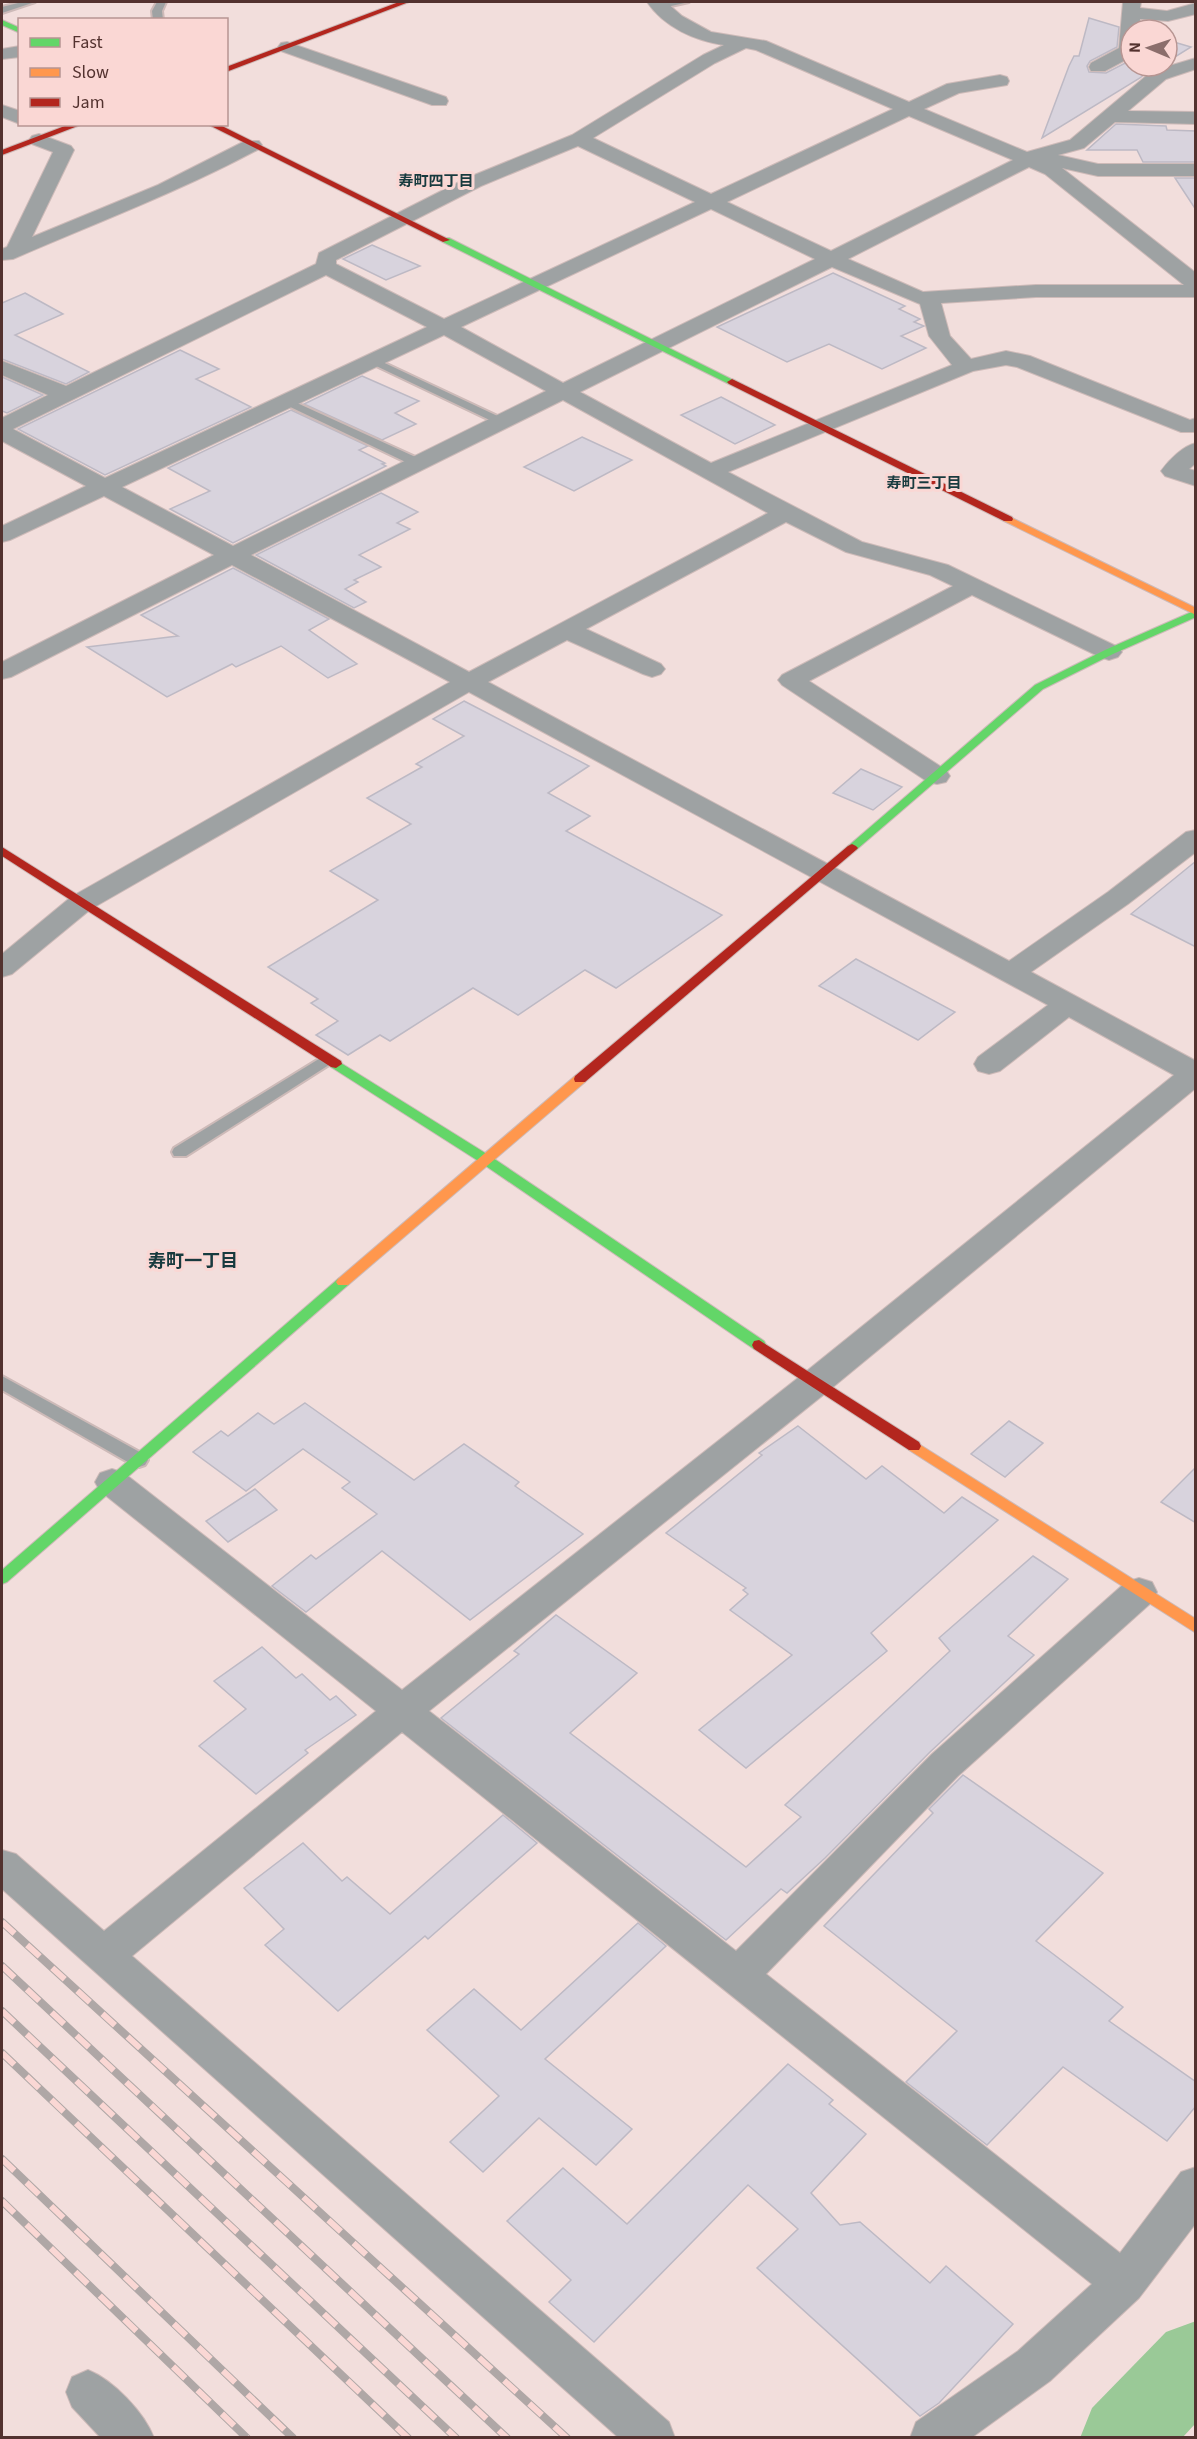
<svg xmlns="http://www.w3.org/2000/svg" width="1197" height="2439" viewBox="0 0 1197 2439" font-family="'Source Sans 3','Noto Sans JP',sans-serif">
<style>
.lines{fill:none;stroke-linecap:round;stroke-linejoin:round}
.river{fill:#9ac997;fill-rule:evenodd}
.building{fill:#d8d3dd;stroke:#bdb9c4;stroke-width:1.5}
.lane-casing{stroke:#cdbab8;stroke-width:4}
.street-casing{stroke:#cdbab8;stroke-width:2}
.fast-casing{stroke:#cdbab8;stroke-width:2}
.slow-casing{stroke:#cdbab8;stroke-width:2}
.jam-casing{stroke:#cdbab8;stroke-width:2}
.lane{fill:#9ea2a3;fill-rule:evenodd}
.street{fill:#9ea2a3;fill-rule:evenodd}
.fast{fill:#63d668;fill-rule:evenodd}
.slow{fill:#ff974d;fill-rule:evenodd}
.jam{fill:#b3261e;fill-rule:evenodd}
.rail-casing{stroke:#afa7a6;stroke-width:8}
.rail{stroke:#fad7d4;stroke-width:6;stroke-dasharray:17;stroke-linecap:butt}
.labels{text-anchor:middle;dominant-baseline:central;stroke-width:6;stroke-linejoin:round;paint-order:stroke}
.far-neighbourhood-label{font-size:15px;font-weight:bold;fill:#183a3e;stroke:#fad7d4}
.neighbourhood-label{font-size:18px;font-weight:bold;fill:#183a3e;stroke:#fad7d4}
</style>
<rect width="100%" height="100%" fill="#f2dedc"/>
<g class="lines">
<path class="river" d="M1196 2321V2423L1182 2438H1080L1092 2408 1166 2332Z"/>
</g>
<g class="building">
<path d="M1089 18 1119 27 1117 47 1090 61 1087 66 1089 72 1106 73 1131 60V66H1160L1151 69 1140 78 1042 138 1069 66 1074 56H1079Z"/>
<path d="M1167 40 1191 47 1167 62Z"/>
<path d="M1116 124 1166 126 1167 130 1196 131V162H1143L1137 150H1087Z"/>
<path d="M1175 178H1196V210Z"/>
<path d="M372 245 420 266 386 280 343 259Z"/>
<path d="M833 273 905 306 899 309 920 319 914 322 924 326 901 336 926 348 882 369 829 344 787 362 717 327Z"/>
<path d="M25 293 63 314 15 335 89 372 66 384 2 359V303Z"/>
<path d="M180 350 219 369 196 379 251 407 105 475 18 429Z"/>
<path d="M362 376 419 401 395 413 416 424 382 440 304 404Z"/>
<path d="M2 377 43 395 7 413 2 411Z"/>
<path d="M721 397 775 425 735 444 681 415Z"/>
<path d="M291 410 368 446 359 450 385 463 382 464 386 466 233 543 170 509 210 491 168 468Z"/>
<path d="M582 437 632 460 574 491 524 467Z"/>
<path d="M381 493 418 512 397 523 410 529 359 555 381 567 354 580 358 582 345 589 366 602 354 608 256 555Z"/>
<path d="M233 568 329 619 309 630 357 664 328 678 281 646 236 667 232 664 167 697 87 647 178 636 141 615Z"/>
<path d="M464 701 589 766 548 793 590 816 566 831 722 915 616 988 585 970 518 1015 473 988 390 1041 380 1035 348 1055 316 1035 338 1021 311 1003 318 999 268 967 378 900 330 871 411 824 367 798 422 767 416 764 464 736 433 719Z"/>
<path d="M861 769 902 787 873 810 833 793Z"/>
<path d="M1196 861V947L1131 914Z"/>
<path d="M856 959 955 1012 918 1040 819 986Z"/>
<path d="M305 1403 414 1480 464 1444 519 1482 515 1486 583 1534 470 1620 382 1551 306 1612 272 1586 311 1555 316 1559 377 1514 342 1488 350 1482 303 1449 246 1491 193 1452 221 1431 228 1436 258 1413 274 1424Z"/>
<path d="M1009 1421 1043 1443 1005 1477 971 1454Z"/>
<path d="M798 1426 866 1479 882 1466 944 1513 962 1497 998 1520 871 1633 887 1651 746 1768 699 1730 792 1655 730 1610 748 1594 743 1590 746 1588 666 1533 762 1455 759 1453Z"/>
<path d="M1196 1467V1523L1161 1502Z"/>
<path d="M255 1489 277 1510 228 1542 206 1521Z"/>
<path d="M1033 1556 1068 1579 1008 1636 1034 1655 930 1752 825 1858 787 1893 781 1889 726 1940 441 1718 519 1654 514 1651 556 1615 637 1673 570 1733 746 1867 801 1817 785 1805 950 1651 939 1638Z"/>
<path d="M262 1647 296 1678 302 1674 330 1700 336 1696 356 1715 305 1750 308 1753 256 1794 199 1746 246 1709 214 1681Z"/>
<path d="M963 1775 1103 1873 1036 1941 1123 2007 1109 2021 1196 2082V2106L1167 2141 1063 2067 987 2145 906 2082 957 2031 824 1926 933 1813 929 1809Z"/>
<path d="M503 1815 537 1843 428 1939 425 1936 338 2011 265 1945 284 1929 244 1888 303 1843 342 1881 347 1877 390 1914Z"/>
<path d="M638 1923 666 1946 545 2059 632 2129 596 2165 539 2118 483 2172 450 2142 499 2096 427 2030 474 1989 521 2030Z"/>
<path d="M788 2064 833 2100 829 2104 866 2134 811 2193 840 2225 860 2222 930 2283 946 2266 1013 2324 939 2403 920 2416 757 2268 798 2229 748 2185 594 2342 549 2302 571 2280 507 2221 563 2168 627 2224Z"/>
</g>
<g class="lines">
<defs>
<g id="lane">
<path d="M22 2H35L2 13V7Z"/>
<path d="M157 2H166L162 11 163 20H153L152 11Z"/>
<path d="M667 2H689L662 8 657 5Z"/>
<path d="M374 358 506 420 508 422 502 426 498 424 370 363V359Z"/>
<path d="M286 398 422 460 424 463 422 466H414L282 403V399Z"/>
<path d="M327 1054 335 1059 332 1063 186 1156H174L172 1152 174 1148Z"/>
<path d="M2 1376 145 1455 148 1460 145 1465 139 1467 133 1465 2 1390Z"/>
</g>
<g id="street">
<path d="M647 2H666L682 16 711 32 766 41 909 102 947 84 1000 75 1007 77 1009 81 1007 85 959 93 924 109 1027 152 1070 140 1152 71 1196 58V69L1166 79 1128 111 1196 112V124L1115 122 1084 148 1058 155 1098 164H1196V176H1098L1062 168 1196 273V297H1036L941 303 950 336 971 359 1006 351 1030 356 1190 420 1196 418V432H1181L1017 367 1006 365 973 371 728 472 862 542 948 565 1118 647 1122 652 1118 657 1109 660 1100 657 972 595 809 681 946 770 950 776 946 782 937 784 928 782 782 685 778 680 782 675 953 586 930 575 846 552 786 522 586 629 661 664 665 669 661 674 652 677 643 674 567 640 488 682 1009 961 1108 892 1186 832 1196 830V852L1128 904 1031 972 1196 1061V1088L827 1392 429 1711 736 1951 932 1754 1126 1582 1139 1578 1152 1582 1157 1592 1152 1602 958 1776 766 1974 1120 2253 1181 2172 1196 2167V2223L1139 2298 1050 2381 971 2438H910L916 2422 1018 2351 1092 2284 402 1732 132 1956 669 2422 675 2438H619L2 1889V1850L16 1854 104 1931 376 1711 100 1491 95 1482 100 1473 112 1469 124 1473 402 1690 803 1374 1174 1075 1069 1017 1000 1071 989 1074 978 1071 974 1064 978 1057 1048 1005 469 692 91 909 12 974 2 977V954L71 897 450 682 232 565 11 677 2 679V662L214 555 104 496 10 540 2 542V526L86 486 2 441V418L48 395 2 375V361L66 386 316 264 319 253 467 178 572 135 703 55 724 45C695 41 664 27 647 2ZM746 48 756 50 893 109 711 194 593 138 715 63ZM909 116 1013 160 831 251 727 202ZM578 146 695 202 444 319 336 264V260L481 186ZM1029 167 1045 174 1184 285H1036L923 292 848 259ZM711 209 815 259 563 383 461 327ZM832 267 920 304 929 336 952 365 711 463 580 392ZM326 275 427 327 105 478 13 429ZM444 335 546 391 233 546 122 487ZM563 400 768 513 469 672 251 555Z"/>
<path d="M1123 2H1141L1140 8 1167 11 1196 3V14L1168 21 1140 19 1139 30H1131V57L1105 71H1091L1089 67 1091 63 1119 48Z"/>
<path d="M287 42 446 97 448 101 446 105H432L281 51 278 47 281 43Z"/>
<path d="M20 46V57L2 59V49Z"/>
<path d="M2 105 20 111V124L2 117Z"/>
<path d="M39 134 71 146 74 150 32 237 158 185 245 141H259L262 145 259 149C179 192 96 223 13 259L2 260V249L7 247 53 152 32 144 29 140 32 136Z"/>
<path d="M1196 443V463L1189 469 1196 471V486L1165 476 1161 471C1169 460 1183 446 1196 443Z"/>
<path d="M88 2370C113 2380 144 2412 154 2438H101L72 2407 66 2392 72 2377Z"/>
</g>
<g id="fast">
<path d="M2 20 20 28V33L2 25Z"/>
<path d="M443 238H449L737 382 729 384 443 242Z"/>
<path d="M1196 610V617L1113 654 1043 689 856 850H848L846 848 1035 685 1105 650Z"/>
<path d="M336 1060 490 1156 764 1341 766 1345 764 1349H754L480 1162 331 1067 330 1064Z"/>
<path d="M343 1277 350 1282 348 1285 7 1582 2 1584V1570L338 1279Z"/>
</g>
<g id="slow">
<path d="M1008 516 1196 608V615L1004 521 1003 519Z"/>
<path d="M580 1075 585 1076 586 1079 585 1082 348 1285H338L336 1282 338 1279 575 1076Z"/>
<path d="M914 1441 1196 1619V1633L909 1450 907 1446 909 1442Z"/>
</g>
<g id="jam">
<path d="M399 2H409L226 72V67Z"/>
<path d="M70 124H83L2 155V150Z"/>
<path d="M207 124H218L450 240 443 242Z"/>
<path d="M732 379 1012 517 1013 519 1012 521H1004L729 384 727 382Z"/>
<path d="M852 844 856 846 858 848 856 850 585 1082H575L574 1079 575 1076 848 846Z"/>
<path d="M2 847 341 1061 342 1064 336 1068 331 1067 2 856Z"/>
<path d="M759 1340 919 1442 921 1446 919 1450H909L754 1349 752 1345 754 1341Z"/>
</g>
</defs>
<use href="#lane" class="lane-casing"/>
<use href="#street" class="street-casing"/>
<use href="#fast" class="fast-casing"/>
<use href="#slow" class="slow-casing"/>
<use href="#jam" class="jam-casing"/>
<use href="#lane" class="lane"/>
<use href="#street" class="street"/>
<use href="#fast" class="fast"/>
<use href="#slow" class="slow"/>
<use href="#jam" class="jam"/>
<defs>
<g id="rail">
<path d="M2 1922 567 2438"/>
<path d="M2 1966 507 2438"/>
<path d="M2 2011 456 2438"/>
<path d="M2 2053 408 2438"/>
<path d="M2 2159 293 2438"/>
<path d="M2 2201 247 2438"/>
</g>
</defs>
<use href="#rail" class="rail-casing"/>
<use href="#rail" class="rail"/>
</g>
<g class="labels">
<g class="far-neighbourhood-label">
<text x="436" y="181">寿町四丁目</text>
<text x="924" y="483">寿町三丁目</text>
</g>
<g class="neighbourhood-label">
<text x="193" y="1261">寿町一丁目</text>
</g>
</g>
<rect width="1197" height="2439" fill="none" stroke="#53322f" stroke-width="6"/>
<rect x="18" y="18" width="210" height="108" fill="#fad7d4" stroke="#b79592" stroke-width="1.5"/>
<rect x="30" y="38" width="30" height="9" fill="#63d668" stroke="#b79592" stroke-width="1.5"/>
<text x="72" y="48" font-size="18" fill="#53322f">Fast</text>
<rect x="30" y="68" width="30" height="9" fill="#ff974d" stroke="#b79592" stroke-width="1.5"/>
<text x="72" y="78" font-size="18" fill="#53322f">Slow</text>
<rect x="30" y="98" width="30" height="9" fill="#b3261e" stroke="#b79592" stroke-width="1.5"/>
<text x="72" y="108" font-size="18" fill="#53322f">Jam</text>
<g transform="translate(1149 48) rotate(272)"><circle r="28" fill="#fad7d4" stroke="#b79592" stroke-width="1.5"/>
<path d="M0-4.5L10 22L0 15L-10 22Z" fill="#8b6e6c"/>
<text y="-9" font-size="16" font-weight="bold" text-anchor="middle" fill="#53322f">N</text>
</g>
</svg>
